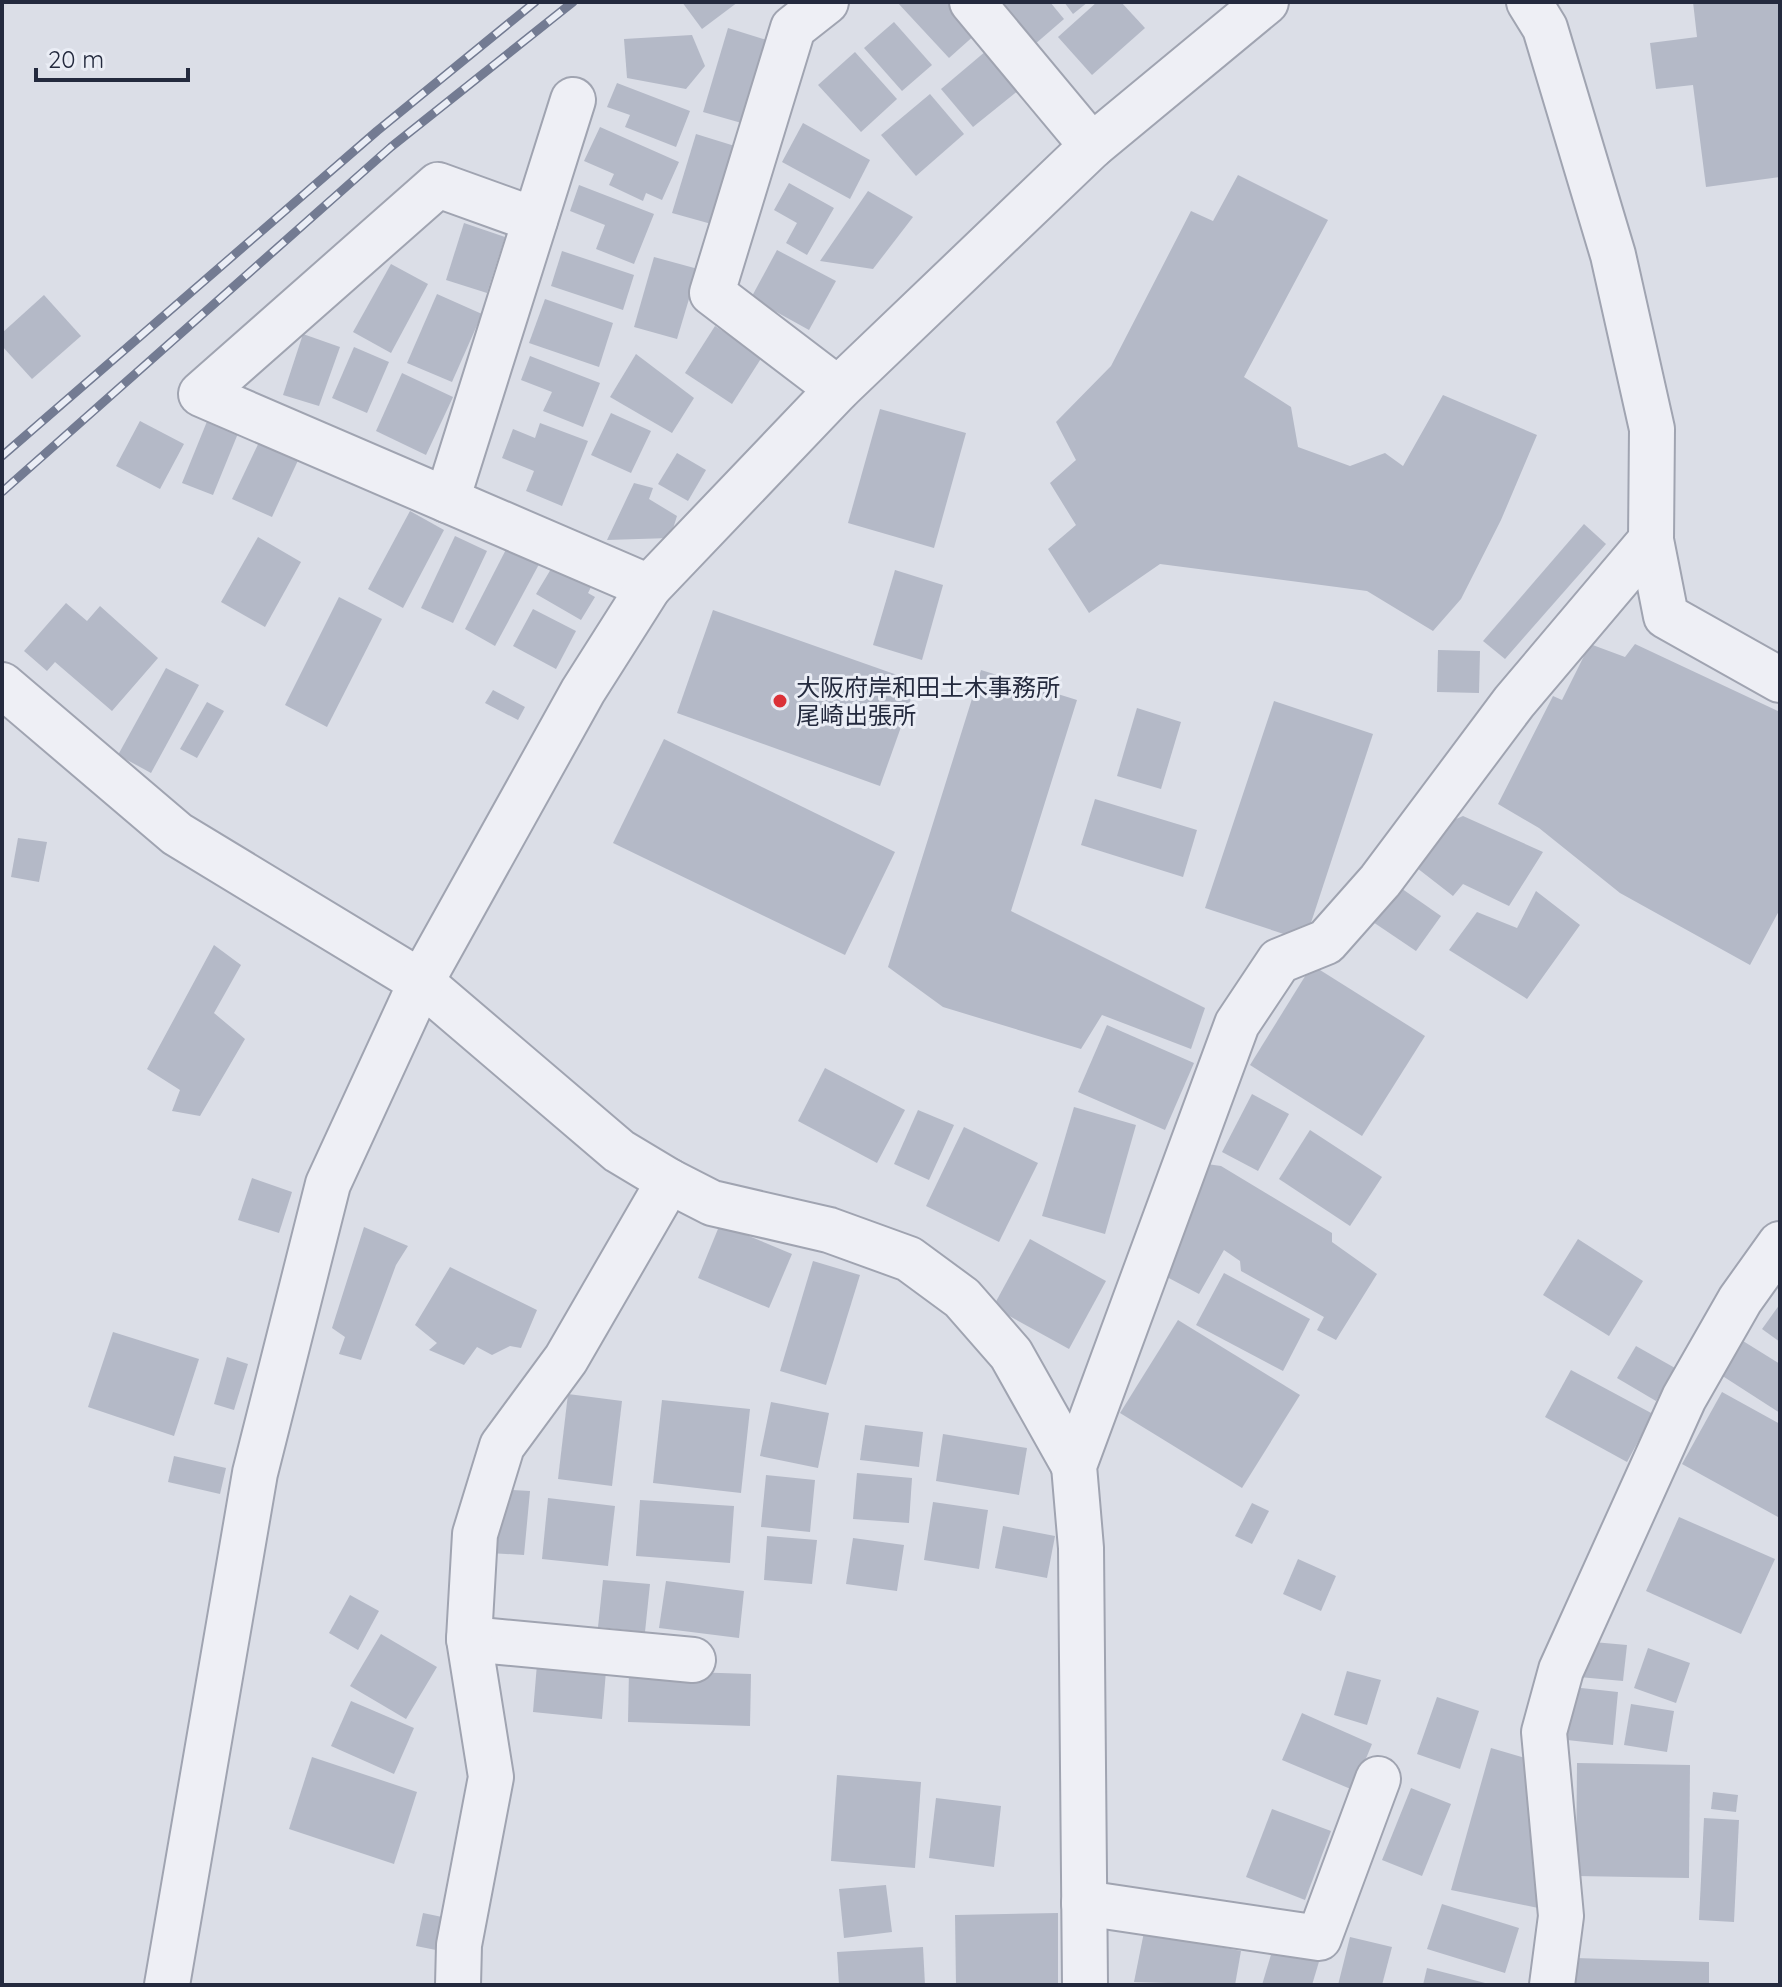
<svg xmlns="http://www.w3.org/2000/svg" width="1782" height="1987" viewBox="0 0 1782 1987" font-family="Quicksand,'Noto Sans JP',sans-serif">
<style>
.building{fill:#b4b9c7}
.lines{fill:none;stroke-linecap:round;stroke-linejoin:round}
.minor-casing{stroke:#a0a4b1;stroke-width:48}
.minor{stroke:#eeeff5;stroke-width:44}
.rail-casing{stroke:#737b92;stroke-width:9}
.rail{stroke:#eaedf5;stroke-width:6;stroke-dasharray:18;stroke-linecap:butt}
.poi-dot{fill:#db3138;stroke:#eaedf5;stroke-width:3}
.labels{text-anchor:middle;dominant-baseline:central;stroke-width:6;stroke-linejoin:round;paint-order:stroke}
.poi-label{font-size:24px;fill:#242a3e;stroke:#eaedf5;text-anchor:start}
</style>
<rect width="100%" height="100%" fill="#dbdee7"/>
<g class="building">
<path d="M682 2H738L702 29Z"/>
<path d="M897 2H948L977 33 949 58Z"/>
<path d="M991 2H1050L1064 19 1027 51Z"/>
<path d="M1064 2H1088L1073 14Z"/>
<path d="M1097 2H1121L1145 28 1092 75 1058 37Z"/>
<path d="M1693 2H1780V177L1706 187 1693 85 1656 89 1650 43 1697 37Z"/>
<path d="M894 22 932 65 902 91 864 48Z"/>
<path d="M728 28 770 41 745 124 703 112Z"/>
<path d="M692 35 705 66 686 89 627 78 624 39Z"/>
<path d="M986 51 1019 90 973 127 941 89Z"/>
<path d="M855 52 897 99 861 132 818 85Z"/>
<path d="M617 83 690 111 676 147 625 127 630 115 607 107Z"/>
<path d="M930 94 964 134 916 176 881 135Z"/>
<path d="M803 123 870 160 850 199 782 162Z"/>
<path d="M600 127 679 162 662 200 646 193 643 201 609 185 614 174 584 161Z"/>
<path d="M696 134 738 147 715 225 672 213Z"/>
<path d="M1238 175 1328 220 1244 377 1291 407 1298 447 1350 466 1385 453 1403 466 1443 395 1537 435 1501 520 1461 599 1433 631 1367 591 1160 564 1089 613 1048 549 1076 525 1050 483 1076 460 1056 422 1111 366 1191 211 1213 221Z"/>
<path d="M789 183 834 208 807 255 786 243 797 223 774 210Z"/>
<path d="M579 185 654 214 634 264 596 249 605 225 570 211Z"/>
<path d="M868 191 913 217 873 269 820 261Z"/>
<path d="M464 223 505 237 487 293 446 280Z"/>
<path d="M777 250 836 281 809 330 751 298Z"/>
<path d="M562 251 634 275 623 310 551 286Z"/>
<path d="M654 257 698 269 677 339 634 327Z"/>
<path d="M391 264 428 284 391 353 353 332Z"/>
<path d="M437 294 482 314 452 382 407 363Z"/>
<path d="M44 295 81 336 32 379 2 346V333Z"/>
<path d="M545 299 613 323 599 367 529 343Z"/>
<path d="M715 326 762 357 732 404 685 373Z"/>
<path d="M303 334 340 347 319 406 283 395Z"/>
<path d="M354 347 389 362 367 413 332 398Z"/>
<path d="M636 354 694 398 672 433 610 397Z"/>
<path d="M530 356 600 383 583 427 543 411 552 392 521 380Z"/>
<path d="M402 373 453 397 426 455 376 431Z"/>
<path d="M880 409 966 433 934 548 848 523Z"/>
<path d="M611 413 651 431 631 473 591 455Z"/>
<path d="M210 414 241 426 213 495 182 483Z"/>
<path d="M140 421 184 444 160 489 116 466Z"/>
<path d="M540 423 588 441 562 506 526 491 534 471 502 458 513 429 535 438Z"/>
<path d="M261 438 300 456 272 517 232 499Z"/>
<path d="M677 453 706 470 688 501 658 484Z"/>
<path d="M634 483 653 488 649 499 677 516 670 538 607 540Z"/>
<path d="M410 511 444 530 403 608 368 589Z"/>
<path d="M1584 524 1606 544 1505 659 1483 641Z"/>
<path d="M455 536 487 551 453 623 421 608Z"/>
<path d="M258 537 301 562 265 627 221 602Z"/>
<path d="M512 538 544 555 495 646 465 629Z"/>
<path d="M557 559 594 581 588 593 595 597 581 620 536 594Z"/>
<path d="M895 570 943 585 922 660 873 645Z"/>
<path d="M339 597 382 619 327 727 285 705Z"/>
<path d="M66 603 87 621 100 606 158 658 112 711 55 662 47 671 24 651Z"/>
<path d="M533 609 576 631 556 669 513 646Z"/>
<path d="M713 610 917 682 880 786 677 713Z"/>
<path d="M1590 644 1625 657 1635 644 1780 712V909L1750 965 1620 893 1539 828 1498 804 1553 696 1562 700Z"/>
<path d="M1438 650 1480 651 1479 693 1437 692Z"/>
<path d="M166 668 199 685 151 773 118 755Z"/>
<path d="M981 670 1077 700 1011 911 1205 1008 1191 1049 1102 1015 1081 1049 943 1007 888 967Z"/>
<path d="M493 690 525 707 518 720 485 703Z"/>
<path d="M1274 701 1373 734 1305 941 1205 908Z"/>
<path d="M207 702 224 711 197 758 180 749Z"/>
<path d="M1137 708 1181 722 1161 789 1117 776Z"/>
<path d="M664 739 895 852 845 955 613 843Z"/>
<path d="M1095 799 1197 830 1183 877 1081 845Z"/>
<path d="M1463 816 1543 852 1509 906 1463 884 1453 896 1417 868 1440 826Z"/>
<path d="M18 838 47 842 39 882 11 877Z"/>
<path d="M1398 886 1441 916 1416 951 1373 922Z"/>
<path d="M1536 891 1580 925 1527 999 1449 950 1477 912 1517 928Z"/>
<path d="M214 945 241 965 214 1013 245 1039 200 1116 172 1111 180 1090 147 1069Z"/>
<path d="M1312 965 1425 1036 1362 1136 1250 1065Z"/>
<path d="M1107 1025 1194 1063 1165 1130 1078 1092Z"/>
<path d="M825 1068 905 1110 877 1163 798 1121Z"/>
<path d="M1252 1094 1289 1114 1258 1171 1222 1152Z"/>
<path d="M1074 1107 1136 1125 1105 1234 1042 1216Z"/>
<path d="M918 1110 954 1125 929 1180 894 1164Z"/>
<path d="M964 1127 1038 1163 999 1242 926 1206Z"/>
<path d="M1310 1130 1382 1177 1350 1226 1279 1179Z"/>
<path d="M1200 1163 1221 1166 1332 1233V1242L1377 1274 1336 1340 1317 1330 1324 1317 1241 1271 1240 1261 1224 1250 1199 1294 1165 1276Z"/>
<path d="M252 1178 292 1192 279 1233 238 1220Z"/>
<path d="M720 1224 792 1254 769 1308 698 1278Z"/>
<path d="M364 1227 408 1246 396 1265 361 1360 339 1354 345 1337 332 1328Z"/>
<path d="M1030 1239 1106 1281 1069 1349 993 1307Z"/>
<path d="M1578 1239 1643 1281 1609 1336 1543 1295Z"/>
<path d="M813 1261 860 1275 826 1385 780 1371Z"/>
<path d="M450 1267 537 1310 521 1348 510 1346 492 1355 477 1347 464 1365 429 1350 437 1343 415 1325Z"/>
<path d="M1224 1273 1310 1319 1283 1371 1196 1325Z"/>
<path d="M1780 1304V1342L1762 1329Z"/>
<path d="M1178 1320 1300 1395 1242 1488 1120 1413Z"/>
<path d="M113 1332 199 1359 174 1436 88 1407Z"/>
<path d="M1743 1341 1780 1364V1413L1721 1375Z"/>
<path d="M1636 1346 1675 1368 1656 1401 1617 1378Z"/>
<path d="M227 1357 248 1364 234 1410 214 1404Z"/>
<path d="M1571 1370 1653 1414 1627 1462 1545 1417Z"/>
<path d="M1722 1392 1780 1424 1778 1517 1682 1464Z"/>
<path d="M568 1394 622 1401 612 1486 558 1479Z"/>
<path d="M662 1400 750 1409 741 1493 653 1483Z"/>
<path d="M771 1402 829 1413 818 1468 760 1456Z"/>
<path d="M865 1425 923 1432 919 1467 860 1460Z"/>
<path d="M943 1434 1027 1448 1019 1495 936 1481Z"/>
<path d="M174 1456 226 1468 220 1494 168 1482Z"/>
<path d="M857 1473 912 1478 909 1523 853 1519Z"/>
<path d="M766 1475 815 1480 810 1532 761 1527Z"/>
<path d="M494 1489 530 1491 524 1555 489 1553Z"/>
<path d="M548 1498 615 1506 608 1566 542 1559Z"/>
<path d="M640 1500 734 1506 730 1563 636 1556Z"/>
<path d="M933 1502 988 1510 979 1569 924 1560Z"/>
<path d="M1252 1503 1269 1511 1252 1544 1235 1536Z"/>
<path d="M1679 1517 1775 1559 1741 1634 1646 1591Z"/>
<path d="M1003 1526 1055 1536 1047 1578 995 1568Z"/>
<path d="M767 1536 817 1540 812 1584 764 1580Z"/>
<path d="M853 1538 904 1545 897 1591 846 1584Z"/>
<path d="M1298 1559 1336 1576 1321 1611 1283 1594Z"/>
<path d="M603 1580 650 1584 645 1632 598 1627Z"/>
<path d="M666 1581 744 1591 739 1638 659 1628Z"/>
<path d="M350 1595 379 1611 358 1650 329 1633Z"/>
<path d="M381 1634 437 1667 406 1719 350 1686Z"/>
<path d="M1582 1641 1627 1645 1623 1681 1579 1677Z"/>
<path d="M1648 1648 1690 1663 1676 1703 1634 1688Z"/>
<path d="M537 1664 606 1671 602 1719 533 1712Z"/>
<path d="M629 1670 751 1674 750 1726 628 1722Z"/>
<path d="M1347 1671 1381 1680 1367 1725 1334 1715Z"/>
<path d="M1572 1687 1618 1692 1613 1745 1567 1740Z"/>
<path d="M1437 1697 1479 1711 1460 1769 1417 1754Z"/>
<path d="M351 1701 414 1728 394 1774 331 1746Z"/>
<path d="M1631 1704 1674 1711 1667 1752 1624 1745Z"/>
<path d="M1302 1713 1372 1744 1353 1790 1282 1760Z"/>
<path d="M1491 1748 1532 1760 1543 1909 1451 1890Z"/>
<path d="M312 1757 417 1792 394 1864 289 1829Z"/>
<path d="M1577 1763 1690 1765 1689 1878 1576 1876Z"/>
<path d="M837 1775 921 1782 915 1868 831 1861Z"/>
<path d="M1411 1788 1451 1804 1422 1876 1382 1860Z"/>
<path d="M1713 1792 1738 1795 1736 1812 1711 1809Z"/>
<path d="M936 1798 1001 1806 994 1867 929 1858Z"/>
<path d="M1272 1809 1331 1831 1305 1900 1246 1877Z"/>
<path d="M1704 1818 1739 1820 1734 1922 1699 1920Z"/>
<path d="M886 1885 892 1932 844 1938 839 1889Z"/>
<path d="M1442 1904 1519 1928 1505 1973 1427 1949Z"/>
<path d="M423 1913 447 1918 441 1951 416 1946Z"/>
<path d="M1058 1913V1985H956L955 1915Z"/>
<path d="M1144 1932 1241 1951 1235 1985 1134 1982Z"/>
<path d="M1350 1937 1392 1947 1382 1985H1338Z"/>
<path d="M1275 1941 1321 1955 1312 1985H1262Z"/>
<path d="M923 1947 925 1985H839L837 1952Z"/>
<path d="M1575 1958 1709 1962V1985H1575Z"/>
<path d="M1427 1968 1489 1984V1985H1423Z"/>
</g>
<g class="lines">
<defs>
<g id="minor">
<path d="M826 2 793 28 712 293 838 389"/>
<path d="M972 2 1092 146"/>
<path d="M1529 2 1545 28 1613 255 1652 429 1651 540 1666 616 1780 680"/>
<path d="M535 220 438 185 201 394 649 587"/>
<path d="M447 500 573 100"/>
<path d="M2 685 177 834 421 982 619 1151 669 1181 712 1203 829 1230 909 1259 962 1298 1011 1354 1074 1466"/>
<path d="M469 1639 693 1660"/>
<path d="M1084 1903 1319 1938 1378 1779"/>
<path d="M167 1985 255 1473 328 1184 421 982 583 691 649 587 838 389 1092 146 1266 2"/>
<path d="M458 1985 459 1945 491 1777 469 1639 475 1534 502 1446 566 1359 669 1181"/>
<path d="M1085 1985 1081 1548 1074 1466 1237 1024 1279 961 1326 942 1380 881 1514 702 1651 540"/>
<path d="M1552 1985 1561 1916 1544 1732 1561 1670 1684 1398 1740 1300 1780 1244"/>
</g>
</defs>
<use href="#minor" class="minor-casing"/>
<use href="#minor" class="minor"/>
<defs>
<g id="rail">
<path d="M2 456 377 131 535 2"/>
<path d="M2 492 391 147 573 2"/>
</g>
</defs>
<use href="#rail" class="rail-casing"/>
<use href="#rail" class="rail"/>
</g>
<circle class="poi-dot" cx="780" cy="701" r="8"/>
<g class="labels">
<g class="poi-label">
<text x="796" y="687">大阪府岸和田土木事務所<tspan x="796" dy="28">尾崎出張所</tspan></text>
</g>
</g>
<rect width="1782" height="1987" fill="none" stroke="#242a3e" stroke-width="8"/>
<path d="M36 68v12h152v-12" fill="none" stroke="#242a3e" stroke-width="4"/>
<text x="48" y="68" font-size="24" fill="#242a3e" stroke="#eaedf5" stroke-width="6" paint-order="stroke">20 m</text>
</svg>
